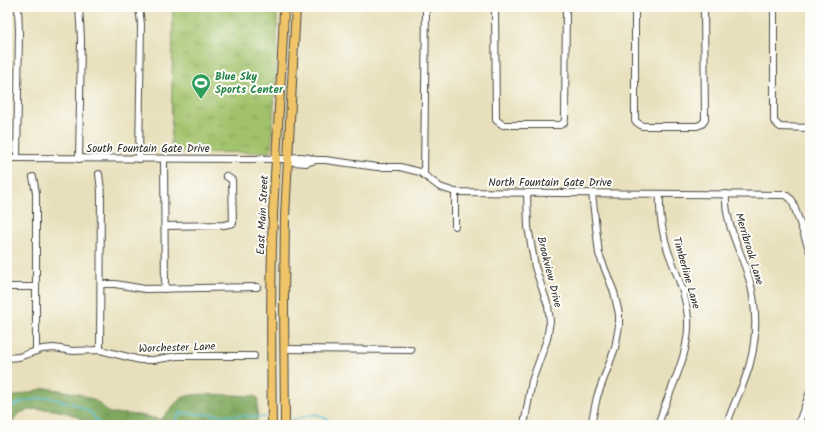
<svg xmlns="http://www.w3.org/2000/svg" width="817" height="432" viewBox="0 0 817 432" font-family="Kalam,sans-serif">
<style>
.forest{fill:url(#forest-crowns);stroke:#566a45}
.park{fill:url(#park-tufts);stroke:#66764b}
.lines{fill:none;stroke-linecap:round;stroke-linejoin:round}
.stream{stroke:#4fbacb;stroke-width:1.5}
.minor-casing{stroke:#474641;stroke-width:8}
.major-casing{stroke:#474641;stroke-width:10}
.minor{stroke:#fff;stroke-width:6}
.major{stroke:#f0c469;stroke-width:8}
.labels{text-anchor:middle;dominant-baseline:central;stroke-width:4;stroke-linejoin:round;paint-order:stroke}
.leisure-label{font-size:11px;font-weight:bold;fill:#27864d;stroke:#fdfcf7;text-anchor:start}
.street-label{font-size:11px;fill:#2b2b2b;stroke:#fdfcf7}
</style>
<defs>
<pattern id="forest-crowns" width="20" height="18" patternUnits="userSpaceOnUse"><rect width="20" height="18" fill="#80a85f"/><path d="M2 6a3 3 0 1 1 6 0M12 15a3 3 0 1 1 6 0" fill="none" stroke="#69894f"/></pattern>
<pattern id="park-tufts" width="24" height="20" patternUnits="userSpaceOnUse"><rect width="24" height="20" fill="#a1c26b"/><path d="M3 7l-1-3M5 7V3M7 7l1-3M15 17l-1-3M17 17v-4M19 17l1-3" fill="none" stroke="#839e58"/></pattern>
</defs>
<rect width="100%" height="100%" fill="#fdfcf7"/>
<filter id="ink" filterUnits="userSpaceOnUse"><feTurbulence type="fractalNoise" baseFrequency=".025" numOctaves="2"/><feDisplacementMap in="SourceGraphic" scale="8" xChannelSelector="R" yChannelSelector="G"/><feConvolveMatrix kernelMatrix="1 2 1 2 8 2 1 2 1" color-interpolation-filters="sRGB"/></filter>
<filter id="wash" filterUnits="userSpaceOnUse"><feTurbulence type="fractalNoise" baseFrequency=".012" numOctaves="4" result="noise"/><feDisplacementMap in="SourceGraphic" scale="16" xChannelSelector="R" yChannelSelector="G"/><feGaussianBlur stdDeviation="0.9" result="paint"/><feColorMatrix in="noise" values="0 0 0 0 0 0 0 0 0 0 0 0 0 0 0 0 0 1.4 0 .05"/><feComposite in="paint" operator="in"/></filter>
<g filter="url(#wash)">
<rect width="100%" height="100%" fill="#e8e0bc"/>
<path class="forest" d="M46 388C69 392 93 393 109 413 125 414 144 414 160 420 167 414 175 402 182 398 191 391 240 396 254 396L258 398 257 425H87C78 410 29 403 16 416 14 418 13 422 12 425H7V402L15 396Z"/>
<path class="park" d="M173 7H277V51L271 152 171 153Z"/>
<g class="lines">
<g class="stream">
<path d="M7 409 21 402 47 397 74 404 90 412 101 425"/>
<path d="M292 420 316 414 340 425"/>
<path d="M172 425 180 413 266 417"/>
</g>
</g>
</g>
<g filter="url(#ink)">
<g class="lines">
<defs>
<g id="minor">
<path d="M495 7 496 120 503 125H560L564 123 565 119 566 7"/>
<path d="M635 7V121L642 126H697L702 124 705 120 704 7"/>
<path d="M774 7V121L780 127 810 128"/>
<path d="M7 158 288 159C298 155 307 157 316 160"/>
<path d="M17 158 19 31 18 7"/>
<path d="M79 159 81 39 79 7"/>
<path d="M139 159 141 24 139 7"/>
<path d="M164 159 165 289"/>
<path d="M288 159 294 162 306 163 316 160H325L377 167H400L420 172 440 187 455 192 786 195 792 200 810 252"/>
<path d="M99 174 101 191 100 350"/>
<path d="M424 175 426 7"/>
<path d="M33 177 36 193V351"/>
<path d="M455 192V226"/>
<path d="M726 194C724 226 744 255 751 286 758 317 756 350 745 379 739 395 731 409 727 425"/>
<path d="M165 226 224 225 233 223 232 180 226 176"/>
<path d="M101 284H115L145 289 257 287"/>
<path d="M7 287H35"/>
<path d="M284 349 411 350"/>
<path d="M7 358 19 357 42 349 54 348 73 351 100 350 140 360H153L177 356H254"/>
<path d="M524 425 532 381 547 339 550 321 548 306 535 267 528 227 527 193"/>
<path d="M591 425 597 397 615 348 619 326V314L614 292 599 254 592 193"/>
<path d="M658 425C668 392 690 356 688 320 687 296 676 273 668 251 662 232 659 213 660 194"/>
<path d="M798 425 810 392"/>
</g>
<g id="major">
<path d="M272 425C271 355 270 286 273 216 276 146 282 77 284 7"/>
<path d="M285 425 284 303 285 216 296 7"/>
</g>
</defs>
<use href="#minor" class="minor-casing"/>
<use href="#major" class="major-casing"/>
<use href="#minor" class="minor"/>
<use href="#major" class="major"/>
</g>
</g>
<defs>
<symbol id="stadium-pin" viewBox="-11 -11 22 30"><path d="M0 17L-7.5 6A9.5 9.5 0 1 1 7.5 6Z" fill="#2e9e5b" stroke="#fdfcf7"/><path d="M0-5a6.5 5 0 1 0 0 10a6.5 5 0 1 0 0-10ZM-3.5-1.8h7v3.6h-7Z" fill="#fff"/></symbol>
</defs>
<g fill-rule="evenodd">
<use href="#stadium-pin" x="190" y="72" width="22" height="30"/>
</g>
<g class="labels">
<g class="leisure-label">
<text x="215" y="77">Blue Sky<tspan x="215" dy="13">Sports Center</tspan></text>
</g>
<g class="street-label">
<text x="148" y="149">South Fountain Gate Drive</text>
<text x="550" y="183">North Fountain Gate Drive</text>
<text transform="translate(263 215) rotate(-87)">East Main Street</text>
<text transform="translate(749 249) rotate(73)">Merribrook Lane</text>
<text transform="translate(549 272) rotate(76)">Brookview Drive</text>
<text transform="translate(686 273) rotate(74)">Timberline Lane</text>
<text transform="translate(177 348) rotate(-2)">Worchester Lane</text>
</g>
</g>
<rect width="817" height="432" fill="none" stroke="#fdfcf7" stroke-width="24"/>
</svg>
